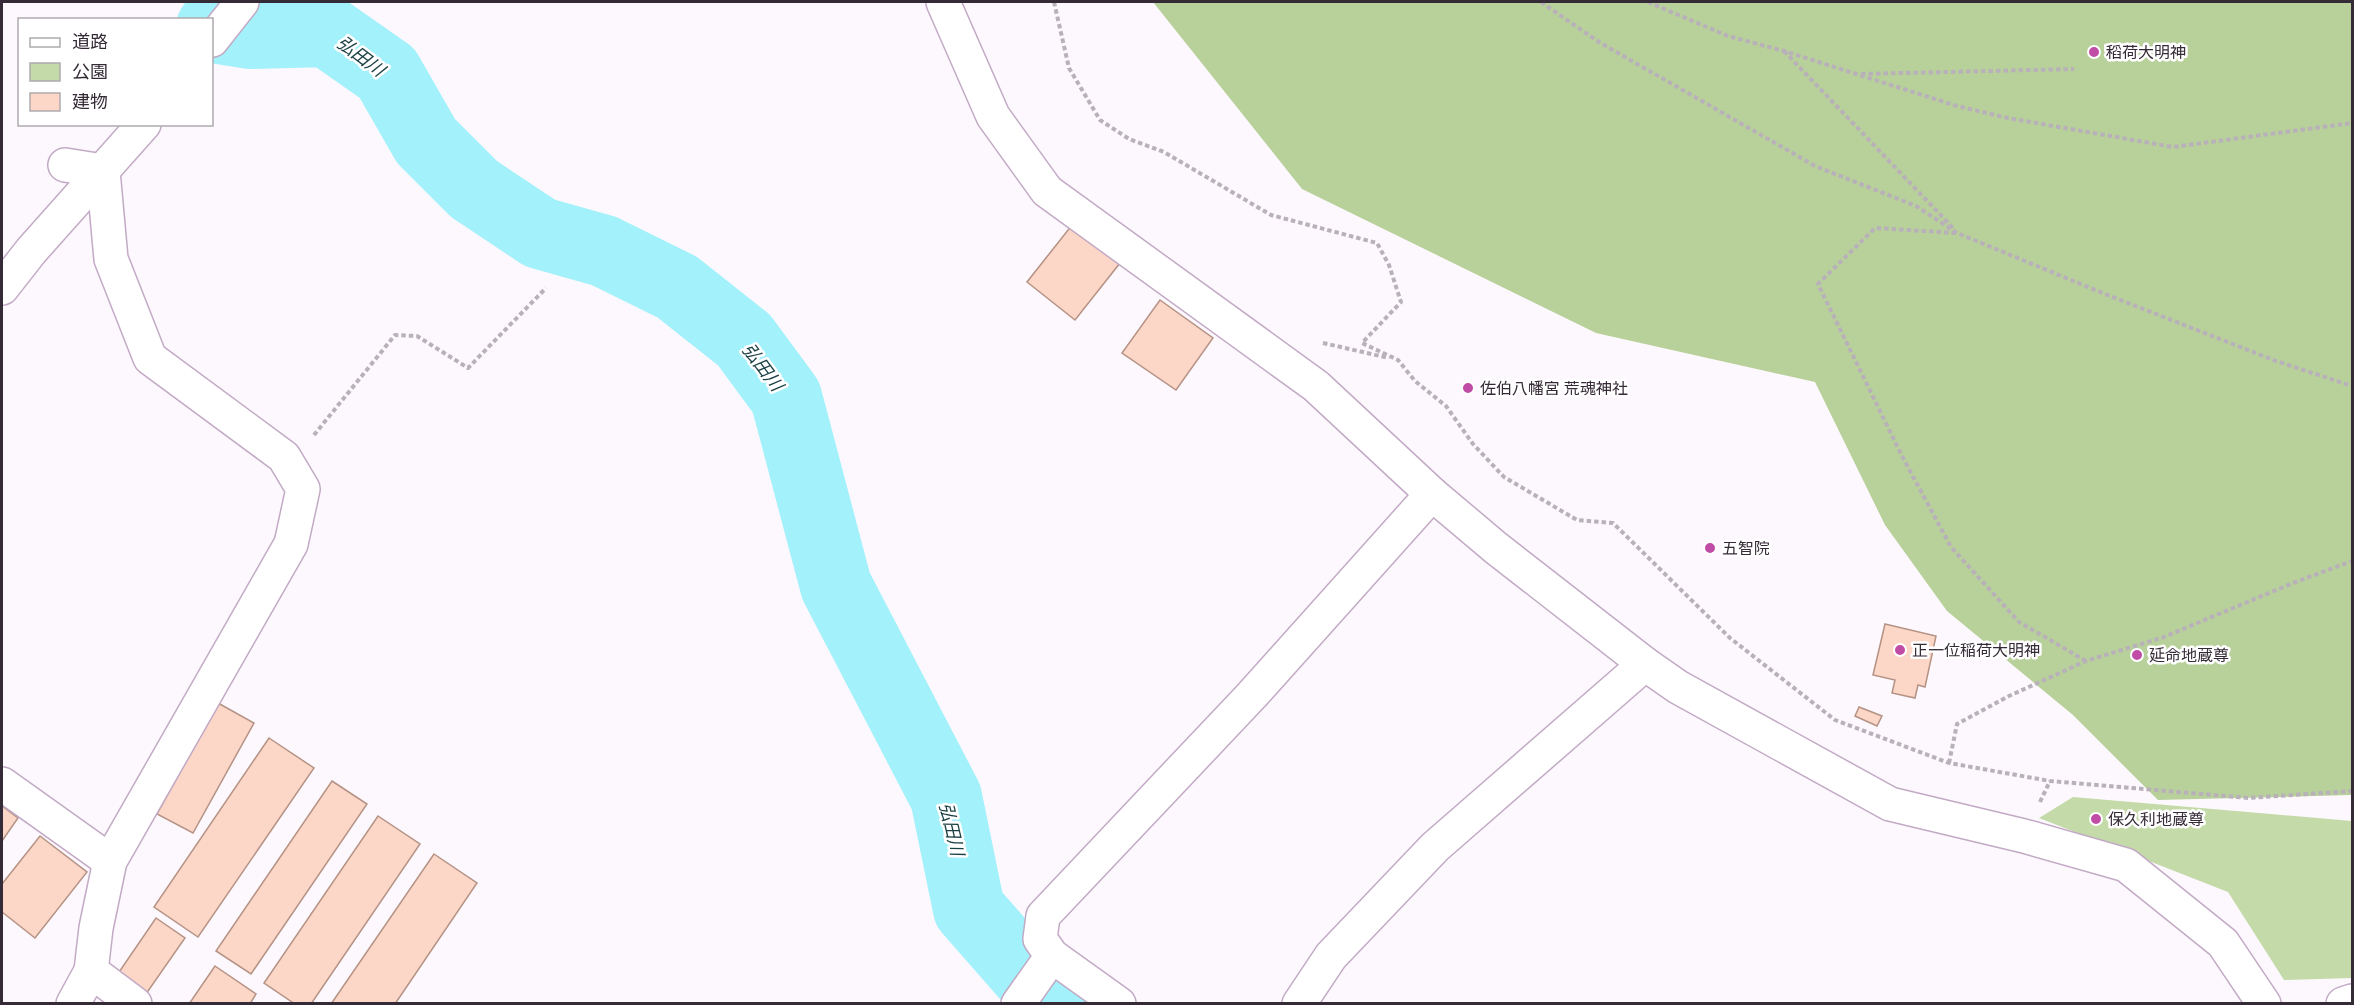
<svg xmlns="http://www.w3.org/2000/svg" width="2354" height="1005" viewBox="0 0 2354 1005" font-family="'Roboto Condensed','Noto Sans JP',sans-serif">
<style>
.green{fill:#c4daa8}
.forest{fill:#b8d09a}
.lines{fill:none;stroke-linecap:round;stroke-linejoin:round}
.river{stroke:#a3f1fa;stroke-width:72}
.building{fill:#fcd6c7;stroke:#b49284;stroke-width:1.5}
.street-casing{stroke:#c2aac5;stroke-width:36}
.path{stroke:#b8b1b9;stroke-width:4;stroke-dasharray:4.5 3;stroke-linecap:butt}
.street{stroke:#fff;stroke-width:33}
.poi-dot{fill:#c04ca5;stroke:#fff;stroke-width:2}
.labels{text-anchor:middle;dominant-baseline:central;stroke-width:5;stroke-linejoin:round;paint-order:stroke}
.poi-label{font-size:16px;fill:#352b36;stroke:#fff;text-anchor:start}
.water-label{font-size:18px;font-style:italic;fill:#1a3f43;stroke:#fff}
</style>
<rect width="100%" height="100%" fill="#fdf8fe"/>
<path class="green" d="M2073 797 2352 821V978L2284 980 2228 892 2039 818Z"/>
<path class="forest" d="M1153 2H2352V795L2158 800 2073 715 1947 611 1885 525 1815 382 1596 333 1302 189Z"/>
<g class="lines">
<path class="river" d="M212 27 250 33 327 31 387 73 426 141 474 189 540 233 604 251 677 287 744 340 786 397 836 586 946 797 969 909 1047 998 1059 1004"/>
</g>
<g class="building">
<path d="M1072 225 1120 263 1075 320 1027 282Z"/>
<path d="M1160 300 1213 338 1176 390 1122 353Z"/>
<path d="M1885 624 1936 636 1925 687 1918 685 1915 698 1892 693 1895 680 1873 675Z"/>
<path d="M218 703 254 723 193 833 157 814Z"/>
<path d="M1859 707 1882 716 1877 726 1855 716Z"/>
<path d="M269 738 314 768 198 937 154 907Z"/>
<path d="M332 781 367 804 251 974 216 951Z"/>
<path d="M2 806 18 818 2 841Z"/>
<path d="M378 816 420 844 311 1004H295L264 983Z"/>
<path d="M40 836 87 872 35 938 2 912V884Z"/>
<path d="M434 854 477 883 395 1004H331Z"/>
<path d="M156 918 185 938 146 994 117 975Z"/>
<path d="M215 966 256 994 250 1004H189Z"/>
</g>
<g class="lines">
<defs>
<g id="street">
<path d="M943 2 993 116 1047 191 1316 386 1432 494 1496 548 1645 664 1678 687 1890 804 2024 836 2126 865 2223 943 2264 1004"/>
<path d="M212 40 242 2"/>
<path d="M65 165 103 171 111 259 150 358 284 457 303 489 291 544 110 861 96 928 91 971 135 1004"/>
<path d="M2 288 31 251 144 124"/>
<path d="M2 784 110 861"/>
<path d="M73 1004 91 971"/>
<path d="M1018 1004 1052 956"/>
<path d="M1119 1004 1052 956 1040 939 1043 916 1252 695 1432 494"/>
<path d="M1299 1004 1331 956 1435 847 1645 664"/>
<path d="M2343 1004 2352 1001"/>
</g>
</defs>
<use href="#street" class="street-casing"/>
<g class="path">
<path d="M1054 2 1069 68 1100 120 1129 139 1164 152 1271 215 1377 243 1389 265 1401 302 1362 343 1398 360 1415 381 1446 406 1473 444 1504 477 1577 520 1613 523 1730 638 1835 720 1949 763 2050 781 2249 798 2352 791"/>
<path d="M1541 2 1599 42 1815 166 1916 206 1957 233 2105 294 2276 361 2352 386"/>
<path d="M1648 2 1728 36 1784 51 1957 106 2008 118 2173 147 2352 123"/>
<path d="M1784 51 1953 228"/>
<path d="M1861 74 2074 69"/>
<path d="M1956 233 1875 228 1818 284 1902 456 1951 547 2019 622 2086 661"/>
<path d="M1323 343 1389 358"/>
<path d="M314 435 395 335 417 336 468 368 546 288"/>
<path d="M1949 763 1957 724 2009 696 2086 661 2164 637 2293 583 2352 561"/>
<path d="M2040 802 2050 781"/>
</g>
<use href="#street" class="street"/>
</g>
<g class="poi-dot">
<circle cx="2094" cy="52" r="6"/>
<circle cx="1468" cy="388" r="6"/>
<circle cx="1710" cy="548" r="6"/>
<circle cx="1900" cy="650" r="6"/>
<circle cx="2137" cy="655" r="6"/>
<circle cx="2096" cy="819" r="6"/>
</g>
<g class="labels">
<g class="poi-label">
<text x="2106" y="52">稻荷大明神</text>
<text x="1480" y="388">佐伯八幡宮 荒魂神社</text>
<text x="1722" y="548">五智院</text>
<text x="1912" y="650">正一位稲荷大明神</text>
<text x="2149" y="655">延命地蔵尊</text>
<text x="2108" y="819">保久利地蔵尊</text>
</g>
<g class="water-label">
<text transform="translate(361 56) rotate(37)">弘田川</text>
<text transform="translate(763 367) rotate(53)">弘田川</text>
<text transform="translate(952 829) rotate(77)">弘田川</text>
</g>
</g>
<rect width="2354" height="1005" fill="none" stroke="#352b36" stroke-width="6"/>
<rect x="18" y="18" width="195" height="108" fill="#ffffff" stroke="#aeaaaf" stroke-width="1.5"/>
<rect x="30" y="38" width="30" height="9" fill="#ffffff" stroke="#aeaaaf" stroke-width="1.5"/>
<text x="72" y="48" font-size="18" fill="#352b36">道路</text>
<rect x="30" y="63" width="30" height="18" fill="#c4daa8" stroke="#aeaaaf" stroke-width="1.5"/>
<text x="72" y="78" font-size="18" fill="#352b36">公園</text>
<rect x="30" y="93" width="30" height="18" fill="#fcd6c7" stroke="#aeaaaf" stroke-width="1.5"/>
<text x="72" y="108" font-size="18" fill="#352b36">建物</text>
</svg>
